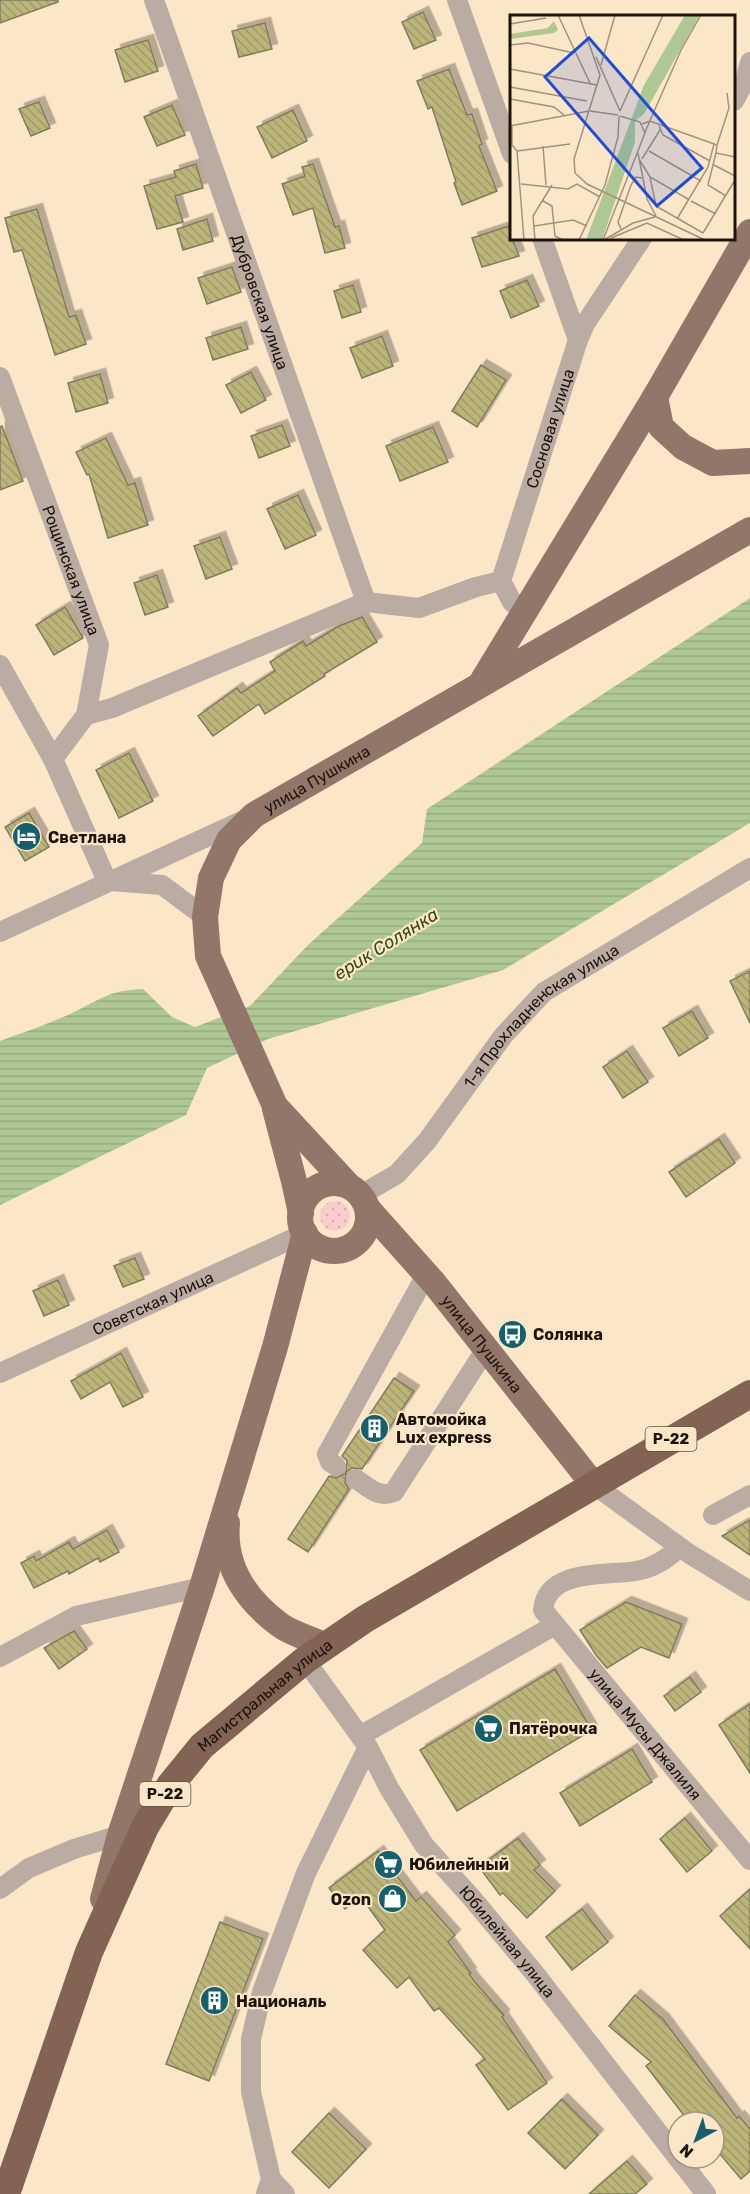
<svg xmlns="http://www.w3.org/2000/svg" width="750" height="2194" viewBox="0 0 750 2194" font-family="Rubik,sans-serif">
<style>
.grass{fill:url(#grass-dots)}
.water{fill:url(#water-rules)}
.building{fill:url(#building-back-hatch);stroke:#807c5c;stroke-width:1.5;filter:url(#shadow)}
.lines{fill:none;stroke-linecap:round;stroke-linejoin:round}
.minor{stroke:#baaba3;stroke-width:20}
.major{stroke:#917669;stroke-width:26}
.highway{stroke:#826354;stroke-width:28}
.labels{text-anchor:middle;dominant-baseline:central;stroke-width:4.5;stroke-linejoin:round;paint-order:stroke}
.shield{fill:#fce6c8;stroke:#5f5343;stroke-width:1.5}
.shield-label{font-size:15px;font-weight:bold;fill:#1c140a}
.street-label{font-size:16px;fill:#1c140a;stroke:#fce6c8}
.poi-label{font-size:16px;font-weight:bold;fill:#1c140a;stroke:#fce6c8;text-anchor:start}
.water-label{font-size:18px;font-style:italic;fill:#354d15;stroke:#fce6c8}
.inset-road{fill:none;stroke:#a2927c;stroke-width:1.5}
.view{fill:#1d4ed8;fill-opacity:0.15;stroke:#1d4ed8;stroke-width:3}
.inset-edge{fill:none;stroke:#1c140a;stroke-width:3}
</style>
<defs>
<pattern id="grass-dots" width="8" height="8" patternUnits="userSpaceOnUse" patternTransform="scale(1.5)"><rect width="8" height="8" fill="#faccca"/><path d="M2 2h.1M6 6h.1" fill="none" stroke="#d6aeac" stroke-width="1.8" stroke-linecap="round"/></pattern>
<pattern id="water-rules" width="6" height="5" patternUnits="userSpaceOnUse" patternTransform="scale(1.5)"><rect width="6" height="5" fill="#aec893"/><path d="M0 2.5h6" fill="none" stroke="#95ab7d"/></pattern>
<pattern id="building-back-hatch" width="6" height="6" patternUnits="userSpaceOnUse" patternTransform="scale(1.5)"><rect width="6" height="6" fill="#bbb57a"/><path d="M-1 5l2 2M0 0l6 6M5-1l2 2" fill="none" stroke="#a09b68"/></pattern>
<filter id="shadow"><feDropShadow dx="5.5" dy="-5.5" stdDeviation="0" flood-color="#0004"/></filter>
</defs>
<rect width="100%" height="100%" fill="#fce6c8"/>
<circle class="grass" cx="335" cy="1216" r="15"/>
<path class="water" d="M750 598V823L503 970 268 1039 207 1068 186 1115 0 1205V1041C26 1031 53 1023 78 1010 104 997 112 990 143 989L172 1017 195 1027 250 1006 309 944 422 843 427 809Z"/>
<g class="building">
<path d="M0 0H58V2L0 23Z"/>
<path d="M423 12 436 40 414 49 402 22Z"/>
<path d="M265 23 272 49 239 57 232 31Z"/>
<path d="M148 40 158 71 125 82 115 50Z"/>
<path d="M449 69 467 115 472 114 482 144 479 146 497 191 462 205 454 183 456 182 432 107 428 109 417 81Z"/>
<path d="M39 102 50 128 31 136 19 109Z"/>
<path d="M172 105 185 135 157 146 144 117Z"/>
<path d="M293 110 307 141 272 158 257 127Z"/>
<path d="M196 164 203 188 175 196 183 222 157 229 144 186 176 177 174 171Z"/>
<path d="M313 164 335 227 339 226 345 248 325 253 313 208 293 215 282 184 305 176 302 167Z"/>
<path d="M37 209 69 317 76 315 86 344 55 355 22 250 14 252 5 218Z"/>
<path d="M207 219 213 241 183 250 177 229Z"/>
<path d="M509 226 512 238 519 256 482 267 472 238Z"/>
<path d="M232 267 241 292 207 304 198 278Z"/>
<path d="M527 280 539 306 511 318 500 291Z"/>
<path d="M353 285 361 312 342 318 334 291Z"/>
<path d="M241 327 248 349 213 360 206 338Z"/>
<path d="M382 336 393 366 362 378 350 348Z"/>
<path d="M481 365 506 380 477 427 452 411Z"/>
<path d="M251 372 266 400 241 413 226 385Z"/>
<path d="M100 374 108 403 76 412 68 383Z"/>
<path d="M282 425 290 446 259 458 251 436Z"/>
<path d="M2 426 23 481 0 490V427Z"/>
<path d="M433 427 448 462 400 481 386 446Z"/>
<path d="M106 438 128 485 135 483 148 525 108 538 89 474 87 475 76 452Z"/>
<path d="M298 495 316 535 285 549 267 509Z"/>
<path d="M220 537 232 569 206 579 194 546Z"/>
<path d="M157 575 168 607 145 615 134 583Z"/>
<path d="M65 607 83 638 54 655 36 625Z"/>
<path d="M362 617 377 642 324 674 325 676 265 714 259 704 213 736 198 716 237 688 241 693 275 671 270 662 303 641 306 646 339 626Z"/>
<path d="M129 753 153 801 119 818 96 770Z"/>
<path d="M29 813 49 847 25 861 5 827Z"/>
<path d="M750 971V1023L730 981Z"/>
<path d="M692 1011 708 1038 679 1056 663 1028Z"/>
<path d="M627 1051 648 1082 623 1098 603 1067Z"/>
<path d="M719 1139 735 1163 686 1197 669 1172Z"/>
<path d="M135 1258 144 1279 123 1287 114 1266Z"/>
<path d="M58 1280 69 1305 44 1316 33 1291Z"/>
<path d="M121 1353 143 1397 123 1407 110 1382 81 1399 71 1381Z"/>
<path d="M394 1378 414 1391 362 1469 352 1468 346 1472 347 1461 342 1456Z"/>
<path d="M346 1473 345 1483 349 1489 308 1552 288 1539 329 1476 336 1478Z"/>
<path d="M750 1520V1555L722 1536Z"/>
<path d="M107 1530 119 1552 100 1562 98 1558 69 1574 68 1571 34 1588 21 1563 34 1556 36 1561 69 1542 73 1549Z"/>
<path d="M626 1602 682 1624 669 1658 641 1647 607 1668 596 1655 580 1630Z"/>
<path d="M74 1631 87 1649 59 1669 44 1648Z"/>
<path d="M555 1669 592 1730 457 1811 420 1750Z"/>
<path d="M690 1677 701 1692 675 1711 664 1696Z"/>
<path d="M750 1704V1773L719 1725Z"/>
<path d="M632 1749 652 1782 580 1826 560 1793Z"/>
<path d="M685 1818 712 1851 687 1872 660 1839Z"/>
<path d="M518 1838 540 1865 534 1870 555 1891 527 1918 503 1893 500 1895 479 1867Z"/>
<path d="M378 1851 416 1901 421 1897 455 1935 448 1942 471 1973 469 1974 475 1982 504 2015 502 2017 547 2083 508 2110 476 2065 485 2059 439 2008 434 2011 409 1977 397 1988 363 1950 385 1930 361 1897 345 1909 329 1888Z"/>
<path d="M750 1889V1949L720 1916Z"/>
<path d="M582 1909 608 1942 572 1970 546 1937Z"/>
<path d="M220 1922 263 1939 209 2081 166 2064Z"/>
<path d="M635 1995 663 2019 737 2118 739 2116 750 2129V2171L741 2179 714 2147V2122H689L646 2066 651 2062 609 2026Z"/>
<path d="M562 2099 598 2135 565 2169 528 2133Z"/>
<path d="M329 2113 366 2149 329 2188 292 2152Z"/>
<path d="M627 2161 647 2184 635 2194H589Z"/>
</g>
<g class="lines">
<g class="minor">
<path id="s1" d="M154 0 366 602"/>
<path d="M457 0 512 154"/>
<path d="M734 101 745 81 750 62"/>
<path d="M578 340 585 324 642 238"/>
<path id="s2" d="M0 377 99 645 86 715 53 759"/>
<path id="s3" d="M526 612 512 602 501 581 578 340 542 238"/>
<path d="M0 665 53 759 107 881"/>
<path d="M86 715 112 708 366 602 419 608 476 587 501 581"/>
<path d="M110 881 162 885 205 917"/>
<path d="M0 932 246 819"/>
<path id="s4" d="M361 1195 397 1174 427 1141 503 1036 544 992 750 868"/>
<path id="s5" d="M0 1373 305 1233"/>
<path d="M336 1466 330 1462 327 1454 426 1275"/>
<path d="M356 1479C368 1487 379 1499 394 1492L486 1349"/>
<path d="M593 1484 688 1553 750 1591"/>
<path d="M713 1515 750 1495"/>
<path id="s6" d="M680 1547C667 1559 654 1568 636 1571 607 1576 547 1568 543 1610L750 1860"/>
<path d="M0 1657 76 1616 202 1587"/>
<path id="s7" d="M305 1660 368 1747 389 1788 424 1845 471 1897 536 1975 678 2158"/>
<path d="M360 1736 555 1625"/>
<path d="M0 1889 29 1868 74 1849 120 1835"/>
<path d="M678 2158 706 2194"/>
<path d="M271 2179 285 2194"/>
<path d="M266 2194 271 2179 251 2092V2039L262 1992 306 1873 368 1747"/>
</g>
<g class="major">
<path d="M655 397 661 427 683 447 713 463 750 461"/>
<path d="M483 680 655 397 750 232"/>
<path d="M275 1109 294 1181 301 1213"/>
<circle cx="334" cy="1217" r="34"/>
<path id="s8" d="M348 1185 275 1106 208 956 205 917 211 878 229 840 254 815 750 530"/>
<path id="s9" d="M367 1208 434 1283 593 1484"/>
<path d="M227 1523C223 1566 246 1600 280 1625 292 1634 312 1639 326 1646"/>
<path d="M103 1899 120 1835 202 1587 275 1347 305 1233"/>
</g>
<path class="highway" id="s10" d="M6 2194 89 1952 145 1827 171 1784 202 1746 305 1660 365 1619 750 1394"/>
</g>
<defs>
<symbol id="hotel-disc" viewBox="-11 -11 22 22"><circle r="9.5" fill="#15606d" stroke="#fce6c8"/><path d="M-6-4.5h1.5V1H6V5H4.5V3h-9V5H-6ZM-4 0a1.8 1.8 0 1 1 3.6 0ZM.5 0V-2.5h3Q6-2.5 6 0Z" fill="#fff"/></symbol>
<symbol id="bus-disc" viewBox="-11 -11 22 22"><circle r="9.5" fill="#15606d" stroke="#fce6c8"/><path d="M-5-6H5V4H4V6H2V4H-2V6H-4V4H-5ZM-3.5-4V0h7V-4ZM-3.5 1.2v1.5H-2V1.2ZM2 1.2v1.5H3.5V1.2Z" fill="#fff"/></symbol>
<symbol id="building-disc" viewBox="-11 -11 22 22"><circle r="9.5" fill="#15606d" stroke="#fce6c8"/><path d="M-4-6H4V6H1V3H-1V6H-4ZM-2.5-4.3h1.7v1.8h-1.7ZM.8-4.3h1.7v1.8H.8ZM-2.5-1h1.7V.8h-1.7ZM.8-1h1.7V.8H.8Z" fill="#fff"/></symbol>
<symbol id="supermarket-disc" viewBox="-11 -11 22 22"><circle r="9.5" fill="#15606d" stroke="#fce6c8"/><path d="M-6-5.5h2.5l.6 2H6L4.5 2H-2.5L-4.4-4H-6ZM-1.5 3.2a1.3 1.3 0 1 0 .1 0ZM3 3.2a1.3 1.3 0 1 0 .1 0Z" fill="#fff"/></symbol>
<symbol id="shop-disc" viewBox="-11 -11 22 22"><circle r="9.5" fill="#15606d" stroke="#fce6c8"/><path d="M-5-2.5h2.3a2.7 3.5 0 0 1 5.4 0H5L5.5 6h-11ZM-1.5-2.5h3a1.5 2.3 0 0 0-3 0Z" fill="#fff"/></symbol>
</defs>
<g fill-rule="evenodd">
<use href="#hotel-disc" x="10" y="820" width="33" height="33"/>
<use href="#bus-disc" x="496" y="1318" width="33" height="33"/>
<use href="#building-disc" x="358" y="1412" width="33" height="33"/>
<use href="#supermarket-disc" x="472" y="1712" width="33" height="33"/>
<use href="#supermarket-disc" x="372" y="1848" width="33" height="33"/>
<use href="#shop-disc" x="376" y="1882" width="33" height="33"/>
<use href="#building-disc" x="198" y="1984" width="33" height="33"/>
</g>
<g class="labels">
<g class="shield">
<rect x="645.5" y="1427" width="51" height="24" rx="4.5"/>
<rect x="139.5" y="1782" width="51" height="24" rx="4.5"/>
</g>
<g class="shield-label">
<text x="671" y="1439">Р-22</text>
<text x="165" y="1794">Р-22</text>
</g>
<g class="street-label">
<text stroke="none"><textPath href="#s1" startOffset="320">Дубровская улица</textPath></text>
<text stroke="none"><textPath href="#s3" startOffset="201">Сосновая улица</textPath></text>
<text stroke="none"><textPath href="#s2" startOffset="206">Рощинская улица</textPath></text>
<text stroke="none"><textPath href="#s8" startOffset="500">улица Пушкина</textPath></text>
<text stroke="none"><textPath href="#s4" startOffset="258">1-я Прохладненская улица</textPath></text>
<text stroke="none"><textPath href="#s5" startOffset="168">Советская улица</textPath></text>
<text stroke="none"><textPath href="#s9" startOffset="178">улица Пушкина</textPath></text>
<text stroke="none"><textPath href="#s10" startOffset="573">Магистральная улица</textPath></text>
<text stroke="none"><textPath href="#s6" startOffset="322">улица Мусы Джалиля</textPath></text>
<text stroke="none"><textPath href="#s7" startOffset="348">Юбилейная улица</textPath></text>
</g>
<g class="poi-label">
<text x="48" y="837">Светлана</text>
<text x="533" y="1334">Солянка</text>
<text x="396" y="1419">Автомойка<tspan x="396" dy="18">Lux express</tspan></text>
<text x="509" y="1728">Пятёрочка</text>
<text x="409" y="1864">Юбилейный</text>
<text x="371" y="1899" text-anchor="end">Ozon</text>
<text x="236" y="2001">Националь</text>
</g>
<g class="water-label">
<text transform="translate(386 944) rotate(-32)">ерик Солянка</text>
</g>
</g>
<g transform="translate(510 15)">
<rect width="225" height="225" fill="#fce6c8"/>
<path d="M175 0H190L134 99 125 106V127L92 225H76L134 70ZM44 6 48 15 44 18 0 24V19L38 13Z" fill="#aec893"/>
<path class="inset-road" d="M48 0 80 68M69 0 90 60 64 144 65 158 77 169 195 225M0 9 36 3M0 30 18 28 64 38M86 42 110 96M91 50 105 0M0 54 87 70M0 72 77 86M0 84 44 92 54 100M80 96 108 100M110 96 153 0M132 109 140 106 207 130 219 93 217 78M0 111 79 96M2 111V130L7 136M149 111 153 120 200 146M135 117 171 35 191 0M207 130 206 138 225 142M33 131 36 170M7 136 14 225M7 136 60 129M139 136 191 166M128 138 137 184 146 201M206 138 198 170 216 181M129 144 140 162 178 184M132 144 150 115M204 150 225 161M140 162 146 191 193 218M11 169 58 174 67 169 90 182M33 186 42 191 45 221 53 225M181 186 206 199M167 204 198 152 204 129M24 211 63 205 77 211M111 214 108 207 121 170 126 162 132 163M193 218 225 165M101 223 137 208 174 225M25 225 23 201 42 170M69 225 95 170 108 122 109 101M93 225 135 118 130 107 110 101M94 225 123 208 145 202"/>
<path class="view" d="M79 23 192 153 147 191 35 62Z"/>
<rect width="225" height="225" class="inset-edge"/>
</g>
<g transform="translate(696 2140) rotate(221)"><circle r="28" fill="#fce6c8" stroke="#a2927c" stroke-width="1.5"/>
<path d="M0-4.5L10 22L0 15L-10 22Z" fill="#15606d"/>
<text y="-9" font-size="16" font-weight="bold" text-anchor="middle" fill="#1c140a">N</text>
</g>
</svg>
